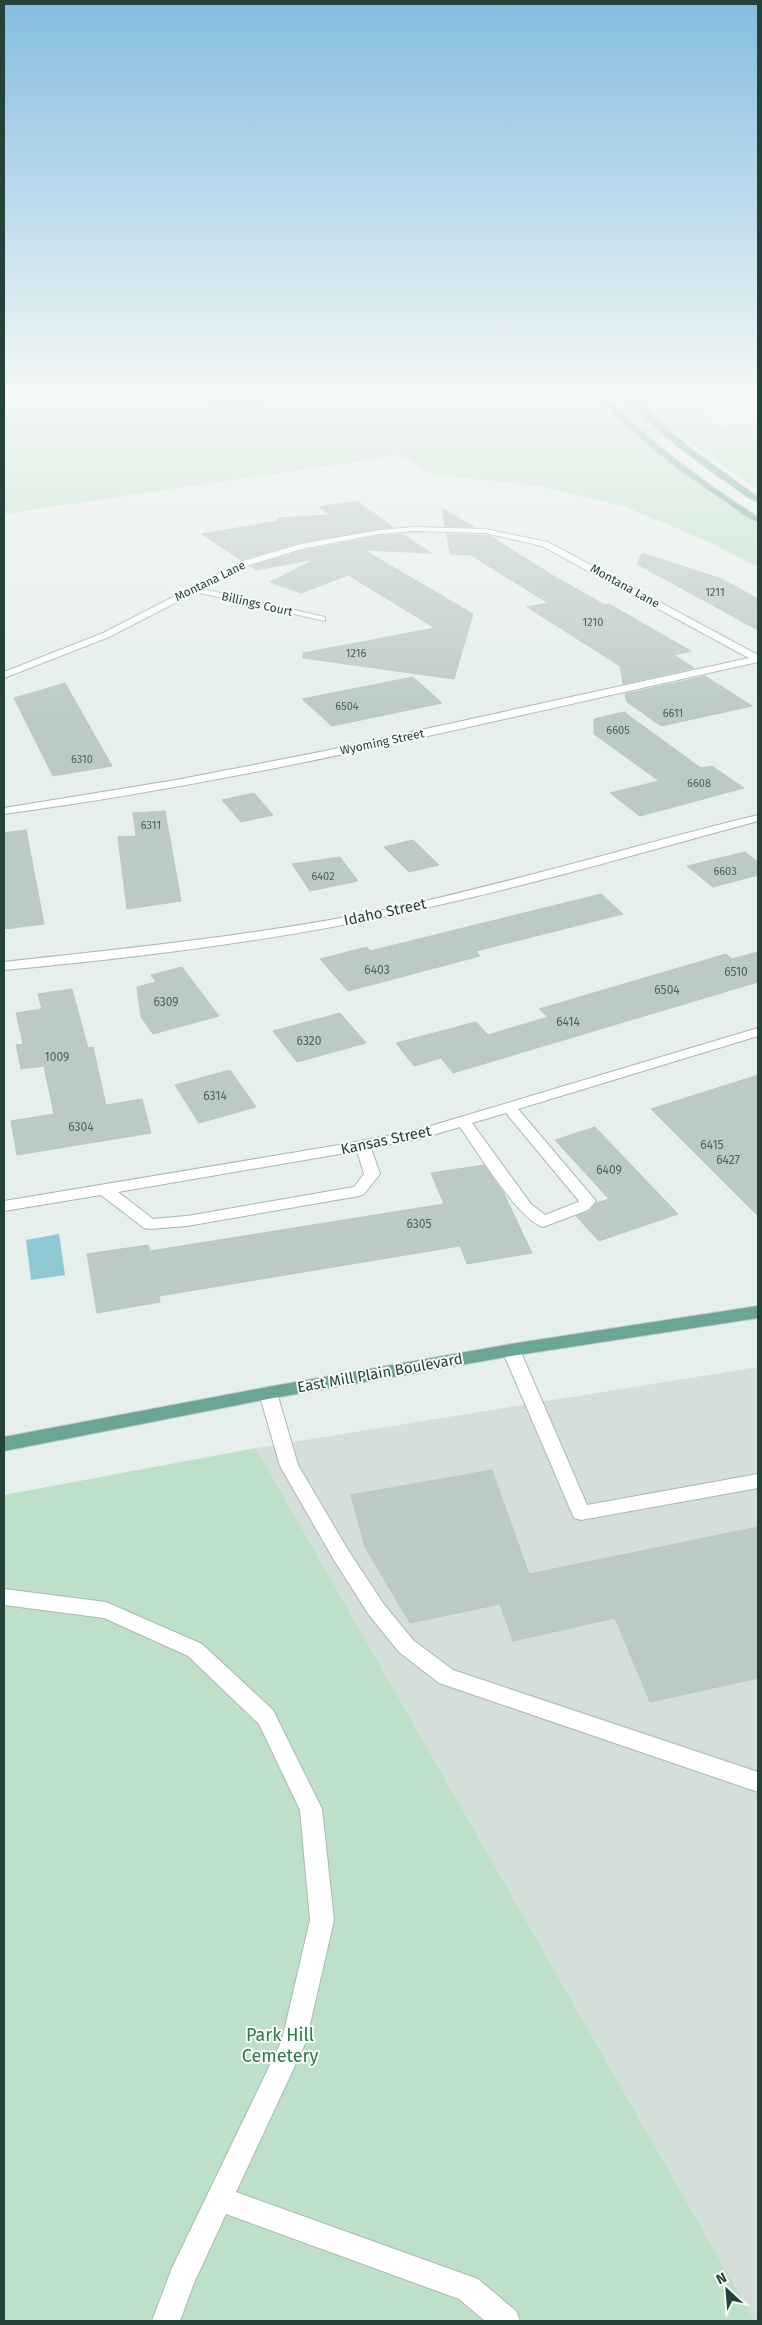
<svg xmlns="http://www.w3.org/2000/svg" width="762" height="2325" font-family="'Fira Sans',sans-serif">
  <rect width="100%" height="100%" fill="#e6efeb"/>
  <path fill="#d4dfda" d="M758 1367V2321H755L256 1448Z"/>
  <g fill="#bfe0c8">
    <path d="M4 391H721L687 399 720 427 758 421V490L677 434 641 440 711 493 758 523V567L711 543 624 506 538 486 431 474 400 455 4 514Z"/>
    <path d="M256 1448 755 2321H4V1495Z"/>
  </g>
  <path fill="#8ec9d4" d="M59 1234 65 1275 31 1280 26 1240Z"/>
  <g fill="#bbcac4" stroke="#b8c9c2">
    <path d="M357 501 393 527 301 542 241 560 202 534 278 521 277 518 329 515 319 507Z"/>
    <path d="M442 508 474 527 445 526Z"/>
    <path d="M403 534 431 553 364 550 473 614 454 679 303 658V653L435 628 348 575 301 593 270 582 310 562V560L256 570 251 566 302 551 379 536Z"/>
    <path d="M447 534 490 536 557 578 605 605 609 604 691 651 674 655 694 668 623 684 620 666 527 607 548 603 471 555 450 554Z"/>
    <path d="M642 553 722 579 758 599V630L637 564Z"/>
    <path d="M705 676 752 706 661 726 627 702 625 694Z"/>
    <path d="M413 677 442 703 332 726 302 699Z"/>
    <path d="M65 683 112 766 53 776 14 698Z"/>
    <path d="M624 712 701 768 712 766 744 788 640 816 610 793 659 781 594 734V719Z"/>
    <path d="M254 793 273 815 241 822 222 800Z"/>
    <path d="M165 811 181 901 127 909 118 837 136 836 133 813Z"/>
    <path d="M26 830 44 924 4 929V833Z"/>
    <path d="M413 840 439 865 409 872 384 847Z"/>
    <path d="M745 852 758 862V875L713 887 687 866Z"/>
    <path d="M340 857 358 881 310 891 292 864Z"/>
    <path d="M601 894 623 914 476 951 480 956 348 991 320 959 367 947 370 951Z"/>
    <path d="M758 952V982L453 1073 441 1058 414 1066 396 1043 476 1022 488 1035 548 1017 539 1009 726 954 732 959Z"/>
    <path d="M182 967 219 1016 153 1034 141 1017 137 987 156 982 151 975Z"/>
    <path d="M72 989 88 1048 93 1047 106 1105 142 1099 151 1133 17 1155 11 1121 54 1114 44 1066 21 1069 16 1045 23 1044 16 1013 42 1009 38 994Z"/>
    <path d="M340 1013 366 1043 297 1062 273 1031Z"/>
    <path d="M230 1070 256 1107 199 1123 175 1085Z"/>
    <path d="M758 1075V1216L651 1109Z"/>
    <path d="M595 1127 678 1214 599 1241 576 1216 589 1212 596 1203 609 1199 555 1140Z"/>
    <path d="M484 1165 504 1194 532 1253 467 1264 460 1246 159 1296 160 1302 97 1313 87 1254 148 1245 150 1251 444 1204 431 1173Z"/>
    <path d="M492 1470 529 1574 758 1527V1678L650 1702 615 1618 513 1641 500 1604 410 1623 365 1547 351 1495Z"/>
  </g>
  <g fill="none" stroke-linecap="round" stroke-linejoin="round">
    <defs>
      <g id="minor">
        <path d="M414 527 485 529 548 542 758 655V662C508 717 258 780 4 814V808L176 780 325 751 749 658 542 546 485 533 414 531 379 534 302 549 249 565 203 589 325 617V621L196 592 109 637 4 678V672L103 633 243 561 301 544 379 530Z"/>
        <path d="M758 815V821C640 853 522 888 402 913 272 941 137 958 4 970V962C137 947 271 934 402 906 522 880 639 844 758 815Z"/>
        <path d="M758 1028V1036L518 1109 596 1201 588 1210 543 1227C519 1221 476 1149 460 1127L419 1139 371 1148 380 1174 364 1194 359 1196 187 1226 150 1229 144 1228 101 1195 4 1211V1201L345 1144 417 1130ZM506 1113 579 1201 578 1202 545 1215 531 1204 472 1123ZM357 1151 364 1174 354 1187 187 1216 153 1219 118 1192Z"/>
        <path d="M511 1344 517 1346 520 1350 587 1505 758 1474V1488L581 1520 574 1518 502 1350 505 1346Z"/>
        <path d="M268 1387 274 1388 277 1393 298 1465 348 1550 383 1603 413 1640 453 1670 758 1772V1792L439 1683 399 1652 369 1615 334 1560 280 1466 259 1393 262 1388Z"/>
        <path d="M4 1589 106 1602 202 1644 273 1710 322 1809 334 1920 306 2042 236 2192 478 2279 516 2311 520 2321H485L459 2299 226 2214 194 2283 180 2321H152L172 2268 282 2040 310 1920 300 1810 259 1724 188 1656 104 1618 4 1605Z"/>
      </g>
      <g id="major">
        <path d="M595 391H601C647 441 701 480 758 517V522C747 519 736 509 726 502 679 470 630 436 595 391Z"/>
        <path d="M620 391H626L690 448 758 497V502C748 499 738 490 729 484 690 457 650 427 620 391Z"/>
        <path d="M758 1306V1318L511 1356 268 1399 4 1451V1437L268 1387 511 1344Z"/>
      </g>
    </defs>
    <use href="#minor" stroke="#a8b8b2" stroke-width="2"/>
    <use href="#major" stroke="#c2cac8" stroke-width="2"/>
    <g stroke="#86b3a5" stroke-width="2" stroke-dasharray="1 2" stroke-linecap="butt">
      <path d="M694 428 758 453"/>
      <path d="M4 442 84 431 171 413 270 400 306 391"/>
    </g>
    <use href="#minor" fill="#fff" fill-rule="evenodd"/>
    <use href="#major" fill="#6aa596" fill-rule="evenodd"/>
  </g>
  <linearGradient id="sky" x2="0" y2="1"><stop stop-color="#84bce0"/><stop offset="0.55" stop-color="#f4f8f6"/><stop offset="1" stop-color="#f4f8f6" stop-opacity="0"/></linearGradient>
  <rect width="762" height="716" fill="url(#sky)"/>
  <g text-anchor="middle" dominant-baseline="central" stroke-width="4" stroke-linejoin="round" paint-order="stroke">
    <g font-size="11" fill="#4a645c">
      <text x="715" y="592">1211</text>
      <text x="593" y="622">1210</text>
      <text x="356" y="653">1216</text>
      <text x="347" y="706">6504</text>
      <text x="673" y="713">6611</text>
      <text x="618" y="730">6605</text>
      <text x="82" y="759">6310</text>
      <text x="699" y="783">6608</text>
      <text x="151" y="825">6311</text>
      <text x="725" y="871">6603</text>
      <text x="323" y="876">6402</text>
    </g>
    <g font-size="12" fill="#24423a" stroke="#f7fbf9">
      <text transform="translate(210 581) rotate(-26)">Montana Lane</text>
      <text transform="translate(625 586) rotate(29)">Montana Lane</text>
      <text transform="translate(257 604) rotate(13)">Billings Court</text>
      <text transform="translate(382 742) rotate(-12)">Wyoming Street</text>
    </g>
    <g font-size="12" fill="#4a645c">
      <text x="377" y="970">6403</text>
      <text x="736" y="972">6510</text>
      <text x="667" y="990">6504</text>
      <text x="166" y="1002">6309</text>
      <text x="568" y="1022">6414</text>
      <text x="309" y="1041">6320</text>
      <text x="57" y="1057">1009</text>
      <text x="215" y="1096">6314</text>
      <text x="81" y="1127">6304</text>
      <text x="712" y="1145">6415</text>
      <text x="728" y="1160">6427</text>
      <text x="609" y="1170">6409</text>
      <text x="419" y="1224">6305</text>
    </g>
    <g font-size="15" fill="#24423a" stroke="#f7fbf9">
      <text transform="translate(385 912) rotate(-12)">Idaho Street</text>
      <text transform="translate(386 1140) rotate(-12)">Kansas Street</text>
      <text transform="translate(380 1373) rotate(-10)">East Mill Plain Boulevard</text>
    </g>
    <g font-size="18" fill="#2d7a4b" stroke="#f7fbf9">
      <text x="280" y="2035">Park Hill<tspan x="280" dy="21">Cemetery</tspan></text>
    </g>
  </g>
  <rect width="762" height="2325" fill="none" stroke="#24423a" stroke-width="10"/>
  <g transform="translate(727 2290) rotate(334)" stroke="#f7fbf9" stroke-width="4" paint-order="stroke">
  <path d="M0-4L9 19L0 12L-9 19Z" fill="#24423a"/>
  <text y="-8" font-size="14" font-weight="bold" text-anchor="middle" fill="#24423a">N</text>
  </g>
</svg>
